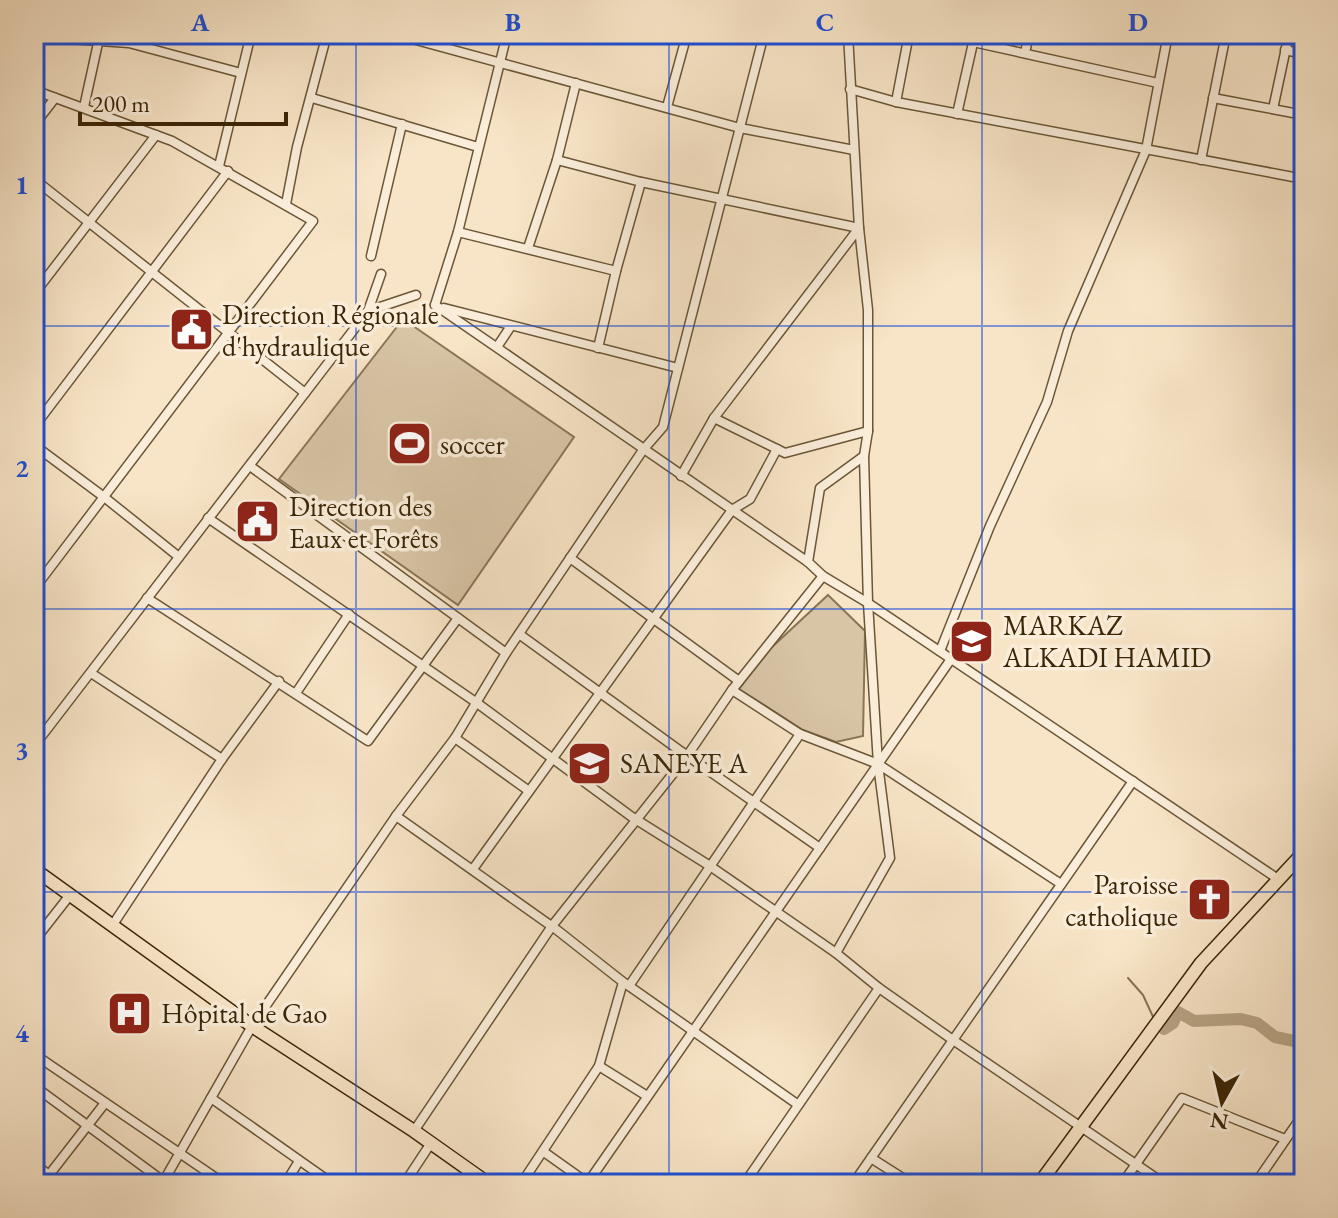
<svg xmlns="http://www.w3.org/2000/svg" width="1338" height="1218" font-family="'EB Garamond',serif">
  <rect width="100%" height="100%" fill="#f8e5c7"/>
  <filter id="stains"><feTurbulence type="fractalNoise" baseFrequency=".0025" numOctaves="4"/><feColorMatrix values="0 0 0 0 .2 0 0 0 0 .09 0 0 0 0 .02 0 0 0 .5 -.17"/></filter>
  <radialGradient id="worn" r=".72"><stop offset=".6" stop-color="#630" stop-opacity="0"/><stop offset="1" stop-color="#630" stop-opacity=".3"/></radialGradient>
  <g fill="#d8c5a6" stroke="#8a7656" stroke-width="2">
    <path d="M403 319 574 437 458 605 279 479Z"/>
    <path d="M828 595 865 631 863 736 836 742 803 730 739 689 771 648Z"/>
  </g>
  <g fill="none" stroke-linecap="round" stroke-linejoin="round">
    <path stroke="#867252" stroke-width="2" d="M1128 978 1143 995 1154 1019"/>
    <path stroke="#b8a485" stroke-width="12" d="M1164 1029 1173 1023 1178 1012 1194 1021 1241 1019 1257 1023 1275 1037 1304 1043"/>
    <defs>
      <g id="minor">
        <path d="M51 34 69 39 129 43 241 73"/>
        <path d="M394 34 740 128 854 150"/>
        <path d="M973 42 1158 83"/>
        <path d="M1285 50 1304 54"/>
        <path d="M1025 53 1029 34"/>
        <path d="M850 89 896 102 1304 179"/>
        <path d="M34 90 172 141 313 221 34 589"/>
        <path d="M312 98 478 147"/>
        <path d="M1213 98 1304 115"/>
        <path d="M896 102 909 34"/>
        <path d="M84 107 100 34"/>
        <path d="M667 107 687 34"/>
        <path d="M1273 109 1289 34"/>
        <path d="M957 114 975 34"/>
        <path d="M34 125 55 98"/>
        <path d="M557 160 641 182 859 228 714 418 681 476"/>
        <path d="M1201 160 1226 34"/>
        <path d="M219 166 251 34"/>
        <path d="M34 179 305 393"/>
        <path d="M286 204 297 147 327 34"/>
        <path d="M458 232 616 271"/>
        <path d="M528 248 557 160 576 83"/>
        <path d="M371 256 402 124"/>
        <path d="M34 294 156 135"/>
        <path d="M435 305 808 562 823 576 868 603 1278 879"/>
        <path d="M435 305 458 232 507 34"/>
        <path d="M444 308 678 368"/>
        <path d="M368 311 416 295"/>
        <path d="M497 347 511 326"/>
        <path d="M598 348 616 271 641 182"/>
        <path d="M714 418 785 453 868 431"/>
        <path d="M34 427 228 171"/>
        <path d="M34 445 104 497 179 557"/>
        <path d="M250 466 506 653"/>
        <path d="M208 518 477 703 632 817 710 866 836 953 879 988 953 1040 1165 1184"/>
        <path d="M570 558 739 681"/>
        <path d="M808 562 820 488 864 456"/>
        <path d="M147 598 368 741 458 618"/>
        <path d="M519 634 679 750 820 848"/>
        <path d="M940 651 990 526 1047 402 1068 331 1146 150 1168 34"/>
        <path d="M91 673 222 759"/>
        <path d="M732 690 800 734 878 764 1061 884"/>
        <path d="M296 693 349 614"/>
        <path d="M455 738 529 791"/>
        <path d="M34 746 368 311 381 274"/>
        <path d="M396 816 557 930 623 982 599 1066 521 1184"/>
        <path d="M473 869 732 510 750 499 777 449"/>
        <path d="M112 926 222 759 279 681"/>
        <path d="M34 941 70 895"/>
        <path d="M836 953 890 858 878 764 868 603 864 456 868 431V310L859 228 848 34"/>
        <path d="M623 982 629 986 800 734"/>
        <path d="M629 986 797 1104"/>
        <path d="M34 1054 225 1184"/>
        <path d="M599 1066 647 1096"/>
        <path d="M34 1086 167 1184"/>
        <path d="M211 1098 333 1184"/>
        <path d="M414 1131 552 926 687 756 732 690 823 576"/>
        <path d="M544 1152 589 1184"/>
        <path d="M871 1158 912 1184"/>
        <path d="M34 1164 62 1184"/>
        <path d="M42 1184 105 1103"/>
        <path d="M162 1184 252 1026 396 816 455 738 506 653 643 450 663 427 764 34"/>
        <path d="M285 1184 299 1161"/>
        <path d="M404 1184 431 1143"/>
        <path d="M587 1184 951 659"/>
        <path d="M744 1184 879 988"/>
        <path d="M853 1184 1133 781"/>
        <path d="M1122 1184 1182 1098 1285 1139"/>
        <path d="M1255 1184 1304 1113"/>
      </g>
      <g id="primary">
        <path d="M34 869 252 1026 414 1131 489 1184"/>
        <path d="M1039 1184 1201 963 1304 852"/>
      </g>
    </defs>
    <use href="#minor" stroke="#6b5636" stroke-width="11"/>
    <use href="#primary" stroke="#3c2606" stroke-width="15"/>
    <use href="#minor" stroke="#faeedb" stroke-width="8"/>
    <use href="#primary" stroke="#f8e5c7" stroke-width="12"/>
  </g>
  <path fill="none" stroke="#1d4ed8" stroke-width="2" stroke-opacity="0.55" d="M356 34V1184M669 34V1184M982 34V1184M34 326H1304M34 609H1304M34 892H1304"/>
  <defs>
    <symbol id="civic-square" viewBox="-11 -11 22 22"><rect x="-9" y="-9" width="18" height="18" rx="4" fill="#8f2418" stroke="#faeedb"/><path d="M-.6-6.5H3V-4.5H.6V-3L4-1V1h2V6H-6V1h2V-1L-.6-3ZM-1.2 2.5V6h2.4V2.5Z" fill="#fff"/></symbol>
    <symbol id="stadium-square" viewBox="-11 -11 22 22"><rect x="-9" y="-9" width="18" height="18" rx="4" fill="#8f2418" stroke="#faeedb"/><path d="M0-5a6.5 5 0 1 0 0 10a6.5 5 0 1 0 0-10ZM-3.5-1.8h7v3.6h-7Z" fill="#fff"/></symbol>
    <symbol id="school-square" viewBox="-11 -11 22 22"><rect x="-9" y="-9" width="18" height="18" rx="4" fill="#8f2418" stroke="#faeedb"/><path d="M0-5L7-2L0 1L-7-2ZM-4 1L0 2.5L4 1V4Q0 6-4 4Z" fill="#fff"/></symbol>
    <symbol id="church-square" viewBox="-11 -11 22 22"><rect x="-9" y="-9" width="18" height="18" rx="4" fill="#8f2418" stroke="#faeedb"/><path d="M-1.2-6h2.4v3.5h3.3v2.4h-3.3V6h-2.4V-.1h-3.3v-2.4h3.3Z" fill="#fff"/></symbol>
    <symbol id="hospital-square" viewBox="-11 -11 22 22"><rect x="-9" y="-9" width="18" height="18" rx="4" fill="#8f2418" stroke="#faeedb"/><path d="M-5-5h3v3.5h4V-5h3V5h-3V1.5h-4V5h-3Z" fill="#fff"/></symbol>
  </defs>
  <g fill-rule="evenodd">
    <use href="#civic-square" x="166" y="304" width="51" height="51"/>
    <use href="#stadium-square" x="384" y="418" width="51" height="51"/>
    <use href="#civic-square" x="232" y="496" width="51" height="51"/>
    <use href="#school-square" x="946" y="616" width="51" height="51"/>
    <use href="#school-square" x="564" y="738" width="51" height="51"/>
    <use href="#church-square" x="1184" y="874" width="51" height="51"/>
    <use href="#hospital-square" x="104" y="988" width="51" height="51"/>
  </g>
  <g text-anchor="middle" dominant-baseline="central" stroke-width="7" stroke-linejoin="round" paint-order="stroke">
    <g font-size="28" fill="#3c2606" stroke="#faeedb" text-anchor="start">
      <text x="222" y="314">Direction Régionale<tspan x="222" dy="32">d'hydraulique</tspan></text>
      <text x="440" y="444">soccer</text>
      <text x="289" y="506">Direction des<tspan x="289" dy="32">Eaux et Forêts</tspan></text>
      <text x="1003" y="625">MARKAZ<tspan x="1003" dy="32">ALKADI HAMID</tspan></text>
      <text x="620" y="763">SANEYE A</text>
      <text x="1178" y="884" text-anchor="end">Paroisse<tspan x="1178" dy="32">catholique</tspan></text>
      <text x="161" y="1013">Hôpital de Gao</text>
    </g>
  </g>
  <rect width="1338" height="1218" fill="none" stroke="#f8e5c7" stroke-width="88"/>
  <g transform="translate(1222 1102) rotate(188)" stroke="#faeedb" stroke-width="6" paint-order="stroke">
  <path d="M0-6L14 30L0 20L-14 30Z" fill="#3c2606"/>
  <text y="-12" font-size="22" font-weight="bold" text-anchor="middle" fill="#3c2606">N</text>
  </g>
  <path d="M80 112v12h206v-12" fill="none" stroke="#3c2606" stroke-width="4"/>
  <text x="92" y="112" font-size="24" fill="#3c2606" stroke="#faeedb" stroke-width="6" paint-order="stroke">200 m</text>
  <rect x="44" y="44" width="1250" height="1130" fill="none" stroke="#1d4ed8" stroke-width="3"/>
  <g font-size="26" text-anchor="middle" font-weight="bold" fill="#1d4ed8">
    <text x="200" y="31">A</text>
    <text x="513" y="31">B</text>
    <text x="825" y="31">C</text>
    <text x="1138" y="31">D</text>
    <text x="22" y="194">1</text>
    <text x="22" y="477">2</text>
    <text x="22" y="759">3</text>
    <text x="22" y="1042">4</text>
  </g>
  <rect width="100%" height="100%" filter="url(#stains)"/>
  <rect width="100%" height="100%" fill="url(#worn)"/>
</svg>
